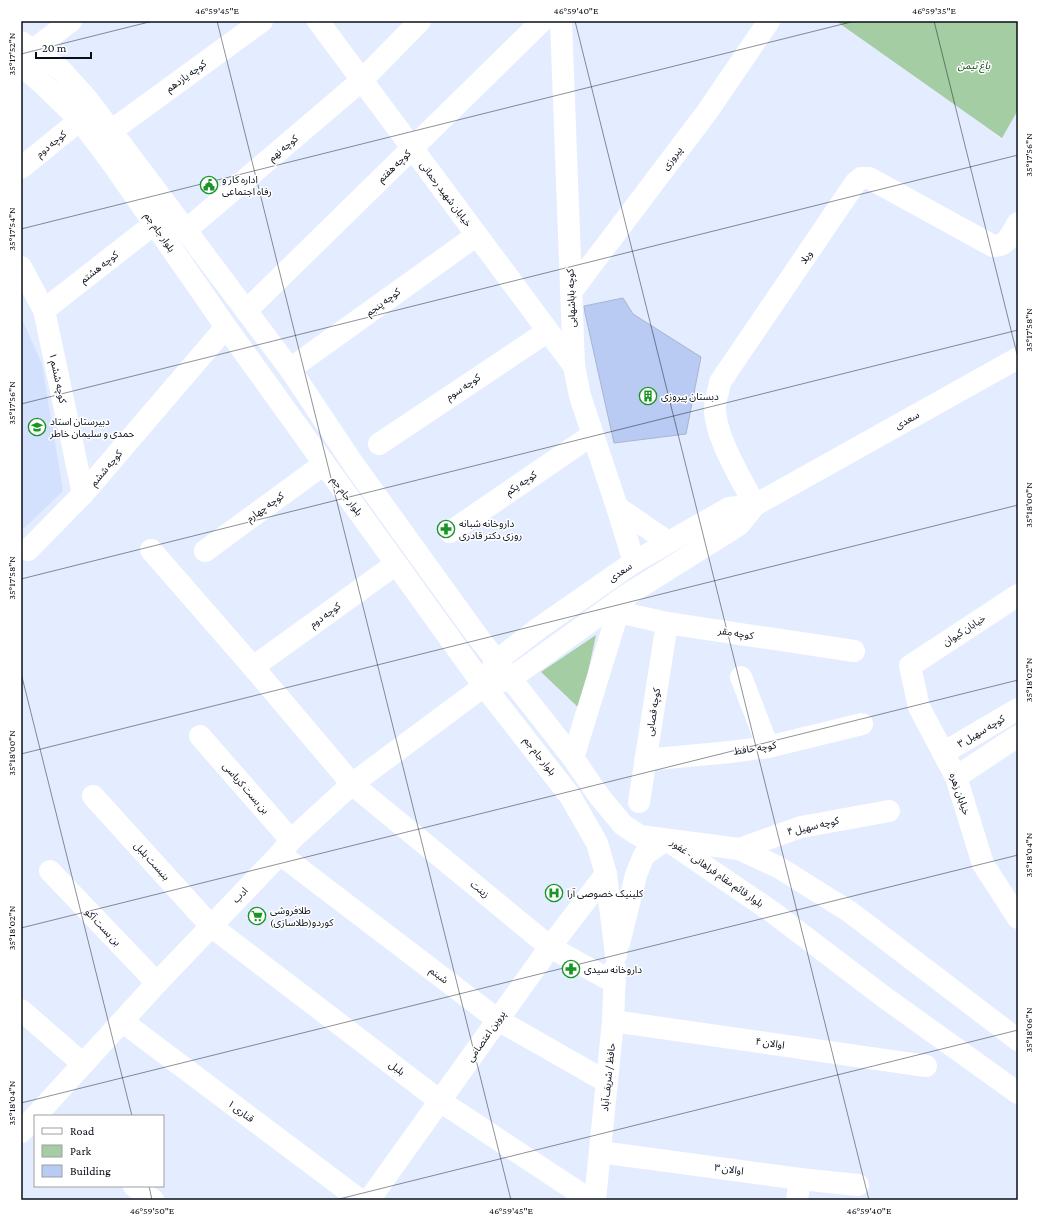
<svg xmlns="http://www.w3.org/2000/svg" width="1039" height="1221" font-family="'Crimson Pro','Noto Sans Arabic',serif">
  <rect width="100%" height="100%" fill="#e4edff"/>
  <path fill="#d3e1fe" d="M21 317 42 364 63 491 21 531Z"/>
  <g fill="#a4cda3">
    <path d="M836 21H1018V110L1002 138Z"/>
    <path d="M596 635 580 709 541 672Z"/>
  </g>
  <path fill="#b9cbf3" stroke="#a8b5d1" d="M623 298 633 314 701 357 686 434 614 443 585 313 584 306Z"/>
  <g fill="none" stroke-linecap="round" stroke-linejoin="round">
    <g stroke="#fff" stroke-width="22">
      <path d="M318 21 574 366"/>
      <path d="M561 21 574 366 580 396 617 507 634 562"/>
      <path d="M33 50 71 21"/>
      <path d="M111 131 262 21"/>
      <path d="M21 168 80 120"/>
      <path d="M185 231 362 80 420 21"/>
      <path d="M21 267 44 310 83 494"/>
      <path d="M571 292 707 112 769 21"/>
      <path d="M44 310 154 224"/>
      <path d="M246 311 542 21"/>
      <path d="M290 369 477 235"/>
      <path d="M379 444 548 331"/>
      <path d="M755 505C741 479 714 435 715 407 715 399 719 390 720 382L856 182 861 178H869L993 246C1007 247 1011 234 1018 223"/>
      <path d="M617 507 668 542"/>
      <path d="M450 532 592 435"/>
      <path d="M28 550 83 494 226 327"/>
      <path d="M151 550 253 667 352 784 550 947 615 983"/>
      <path d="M205 551 324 464"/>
      <path d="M1018 595 910 666 919 707 956 777 983 864 1018 918"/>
      <path d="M618 612 667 623 854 651"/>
      <path d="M253 667 396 564"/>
      <path d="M741 677 768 747"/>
      <path d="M488 678 496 661 539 628 634 562 729 508 755 505 1018 358"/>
      <path d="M200 736 291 840"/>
      <path d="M943 753 1018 709"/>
      <path d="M645 760 730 752 768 747 862 724"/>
      <path d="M956 777 1018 736"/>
      <path d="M93 796 211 926 440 1101 590 1200"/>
      <path d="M639 802 667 623"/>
      <path d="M739 849 801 827 889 811"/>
      <path d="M280 854 498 1020 607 1082"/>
      <path d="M50 871 157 983"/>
      <path d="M21 1010 83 1064"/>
      <path d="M613 1021 926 1066"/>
      <path d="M123 1022 360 1200"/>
      <path d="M21 1132 157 983 280 854 291 840 352 784 484 686 510 679 627 595 739 525 755 505"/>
      <path d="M600 1152 800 1179 858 1185"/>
      <path d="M134 1186 153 1200"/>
      <path d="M369 1200 550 947 606 874"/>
      <path d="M595 1200 613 1021 615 968"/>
      <path d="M797 1200 800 1179"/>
    </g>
    <g stroke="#fff" stroke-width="22">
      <path d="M21 42 61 70 88 100 290 369 354 465 478 637 573 758 599 796 623 825 640 836 739 849 778 867 850 912 1018 1040"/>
      <path d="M21 65 45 86 80 120 115 167 226 327 484 686 570 796 597 843 606 874 616 955"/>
      <path d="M573 758 618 612 627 595"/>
      <path d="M671 843 771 911 884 997 1018 1093"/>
      <path d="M619 943 636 875 644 855 666 840"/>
    </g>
  </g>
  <path fill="none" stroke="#090e17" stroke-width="1" stroke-opacity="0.45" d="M217 21 511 1200M575 21 869 1200M934 21 1018 358M21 54 153 21M21 229 855 21M21 404 1018 155M21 579 1018 330M21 673 132 1116M21 754 1018 505M21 928 1018 680M21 1103 1018 855M149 1186 152 1200M335 1200 1018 1030"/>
  <defs>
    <symbol id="civic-ring" viewBox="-11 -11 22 22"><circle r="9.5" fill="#fff" stroke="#199526" stroke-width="1.5"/><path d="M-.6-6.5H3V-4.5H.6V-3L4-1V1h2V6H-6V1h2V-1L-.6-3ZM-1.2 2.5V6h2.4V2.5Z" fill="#199526"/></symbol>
    <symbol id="building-ring" viewBox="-11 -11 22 22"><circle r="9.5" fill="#fff" stroke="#199526" stroke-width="1.5"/><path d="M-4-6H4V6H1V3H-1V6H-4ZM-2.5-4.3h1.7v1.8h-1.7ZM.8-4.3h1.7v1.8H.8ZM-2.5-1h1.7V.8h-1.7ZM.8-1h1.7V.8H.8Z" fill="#199526"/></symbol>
    <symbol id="school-ring" viewBox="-11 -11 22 22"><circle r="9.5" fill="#fff" stroke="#199526" stroke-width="1.5"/><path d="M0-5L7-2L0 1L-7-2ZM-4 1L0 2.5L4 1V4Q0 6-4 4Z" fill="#199526"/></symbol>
    <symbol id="pharmacy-ring" viewBox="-11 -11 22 22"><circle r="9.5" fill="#fff" stroke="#199526" stroke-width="1.5"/><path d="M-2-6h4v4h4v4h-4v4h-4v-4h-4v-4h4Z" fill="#199526"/></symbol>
    <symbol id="hospital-ring" viewBox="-11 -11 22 22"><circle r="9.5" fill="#fff" stroke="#199526" stroke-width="1.5"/><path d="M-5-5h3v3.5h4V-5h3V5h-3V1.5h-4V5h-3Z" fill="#199526"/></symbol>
    <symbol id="supermarket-ring" viewBox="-11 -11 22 22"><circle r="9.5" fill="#fff" stroke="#199526" stroke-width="1.5"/><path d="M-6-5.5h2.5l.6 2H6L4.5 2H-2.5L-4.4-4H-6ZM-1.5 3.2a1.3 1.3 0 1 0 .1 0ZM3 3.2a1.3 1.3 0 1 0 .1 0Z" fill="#199526"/></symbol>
  </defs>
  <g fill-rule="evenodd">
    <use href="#civic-ring" x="199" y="175" width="20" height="20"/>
    <use href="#building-ring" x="638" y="386" width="20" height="20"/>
    <use href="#school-ring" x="27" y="417" width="20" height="20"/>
    <use href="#pharmacy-ring" x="436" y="519" width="20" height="20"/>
    <use href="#hospital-ring" x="544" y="883" width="20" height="20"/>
    <use href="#supermarket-ring" x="247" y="906" width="20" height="20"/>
    <use href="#pharmacy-ring" x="561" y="959" width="20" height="20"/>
  </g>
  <g text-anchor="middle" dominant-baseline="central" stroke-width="3" stroke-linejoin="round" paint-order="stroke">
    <g font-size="10" font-style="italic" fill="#0b4710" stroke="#fff">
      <text x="974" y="65">باغ تیمن</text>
    </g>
    <g font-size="10" fill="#090e17" stroke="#fff">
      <text transform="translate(186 76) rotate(-36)">کوچه یازدهم</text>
      <text transform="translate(51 144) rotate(-39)">کوچه دوم</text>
      <text transform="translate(283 148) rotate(-40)">کوچه نهم</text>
      <text transform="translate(672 158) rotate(-53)">پیروزی</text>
      <text transform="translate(394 166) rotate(-44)">کوچه هفتم</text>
      <text transform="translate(446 194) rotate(53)">خیابان شهید رحمانی</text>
      <text transform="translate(160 232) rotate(55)">بلوار جام جم</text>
      <text transform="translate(806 257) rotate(-56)">ویلا</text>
      <text transform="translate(99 267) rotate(-38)">کوچه هشتم</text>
      <text transform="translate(571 298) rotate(-92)">کوچه باباشهابی</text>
      <text transform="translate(383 302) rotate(-36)">کوچه پنجم</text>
      <text transform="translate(58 378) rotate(78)">کوچه ششم ۱</text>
      <text transform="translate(463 387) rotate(-34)">کوچه سوم</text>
      <text transform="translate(907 420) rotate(-29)">سعدی</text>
      <text transform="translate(106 468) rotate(-50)">کوچه ششم</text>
      <text transform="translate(521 483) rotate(-34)">کوچه یکم</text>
      <text transform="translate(347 496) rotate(54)">بلوار جام جم</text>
      <text transform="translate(265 507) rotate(-36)">کوچه چهارم</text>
      <text transform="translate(620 572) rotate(-34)">سعدی</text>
      <text transform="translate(325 615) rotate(-36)">کوچه دوم</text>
      <text transform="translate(964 630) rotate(-33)">خیابان کیوان</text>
      <text transform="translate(736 633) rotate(9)">کوچه مقر</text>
      <text transform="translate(653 712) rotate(-81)">کوچه قصابی</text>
      <text transform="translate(981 731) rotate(-31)">کوچه سهیل ۳</text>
      <text transform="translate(755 748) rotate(-9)">کوچه حافظ</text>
      <text transform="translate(540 756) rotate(52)">بلوار جام جم</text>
      <text transform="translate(246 788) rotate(49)">بن بست کرباسی</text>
      <text transform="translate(960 794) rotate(71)">خیابان زهره</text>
      <text transform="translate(813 826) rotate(-13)">کوچه سهیل ۴</text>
      <text transform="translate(152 861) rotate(48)">بنبست بلبل</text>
      <text transform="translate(717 873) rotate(35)">بلوار قائم مقام فراهانی - غفور</text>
      <text transform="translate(480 889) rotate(39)">زینت</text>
      <text transform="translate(240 895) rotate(-46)">ادب</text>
      <text transform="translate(103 927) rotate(47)">بن بست آکو</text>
      <text transform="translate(439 975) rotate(37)">شبنم</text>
      <text transform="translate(486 1036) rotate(-55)">پروین اعتصامی</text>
      <text transform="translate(770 1043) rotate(8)">اوالان ۴</text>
      <text transform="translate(397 1068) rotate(37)">بلبل</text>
      <text transform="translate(608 1077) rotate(-84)">حافظ / شریف آباد</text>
      <text transform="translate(241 1111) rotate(37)">قناری ۱</text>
      <text transform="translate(729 1169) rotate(8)">اوالان ۳</text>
    </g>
    <g font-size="10" fill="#090e17" stroke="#fff" text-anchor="start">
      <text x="222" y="179">اداره کار و<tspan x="222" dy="12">رفاه اجتماعی</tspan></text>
      <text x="661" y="396">دبستان پیروزی</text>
      <text x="50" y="421">دبیرستان استاد<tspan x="50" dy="12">حمدی و سلیمان خاطر</tspan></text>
      <text x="459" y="523">داروخانه شبانه<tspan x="459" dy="12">روزی دکتر قادری</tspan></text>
      <text x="567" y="893">کلینیک خصوصی آرا</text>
      <text x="270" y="910">طلافروشی<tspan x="270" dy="12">کوردو(طلاسازی)</tspan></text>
      <text x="584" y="969">داروخانه سیدی</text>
    </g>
  </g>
  <rect width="1039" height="1221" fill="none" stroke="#ffffff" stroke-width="44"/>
  <rect x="34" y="1115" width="130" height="72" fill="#ffffff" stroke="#9d9fa2"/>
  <rect x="42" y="1128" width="20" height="6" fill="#ffffff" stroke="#9d9fa2"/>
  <text x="70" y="1135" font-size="12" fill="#090e17">Road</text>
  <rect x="42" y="1145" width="20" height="12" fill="#a4cda3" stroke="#9d9fa2"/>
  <text x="70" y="1155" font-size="12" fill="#090e17">Park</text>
  <rect x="42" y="1165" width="20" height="12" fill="#b9cbf3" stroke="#9d9fa2"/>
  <text x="70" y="1175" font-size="12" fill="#090e17">Building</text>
  <path d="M36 52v6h55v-6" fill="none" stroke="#090e17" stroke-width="2"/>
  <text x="42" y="52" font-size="12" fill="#090e17" stroke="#ffffff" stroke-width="3" paint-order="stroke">20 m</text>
  <rect x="22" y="22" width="995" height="1177" fill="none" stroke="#090e17" stroke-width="1.5"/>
  <g font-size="10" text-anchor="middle" fill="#090e17">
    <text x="217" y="14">46°59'45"E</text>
    <text x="576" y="14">46°59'40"E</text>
    <text x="934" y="14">46°59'35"E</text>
    <text transform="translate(11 54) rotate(-90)" y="4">35°17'52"N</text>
    <text transform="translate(1028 155) rotate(-90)" y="4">35°17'56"N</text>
    <text transform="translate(11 229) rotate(-90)" y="4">35°17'54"N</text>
    <text transform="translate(1028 330) rotate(-90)" y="4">35°17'58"N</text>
    <text transform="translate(11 403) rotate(-90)" y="4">35°17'56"N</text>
    <text transform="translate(1028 505) rotate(-90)" y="4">35°18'00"N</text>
    <text transform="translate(11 578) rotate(-90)" y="4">35°17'58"N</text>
    <text transform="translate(1028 680) rotate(-90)" y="4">35°18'02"N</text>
    <text transform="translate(11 753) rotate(-90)" y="4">35°18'00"N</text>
    <text transform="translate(1028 855) rotate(-90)" y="4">35°18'04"N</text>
    <text transform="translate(11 928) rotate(-90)" y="4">35°18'02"N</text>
    <text transform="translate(1028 1030) rotate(-90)" y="4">35°18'06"N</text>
    <text transform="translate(11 1103) rotate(-90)" y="4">35°18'04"N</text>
    <text x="152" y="1214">46°59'50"E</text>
    <text x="511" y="1214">46°59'45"E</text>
    <text x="869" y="1214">46°59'40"E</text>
  </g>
</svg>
